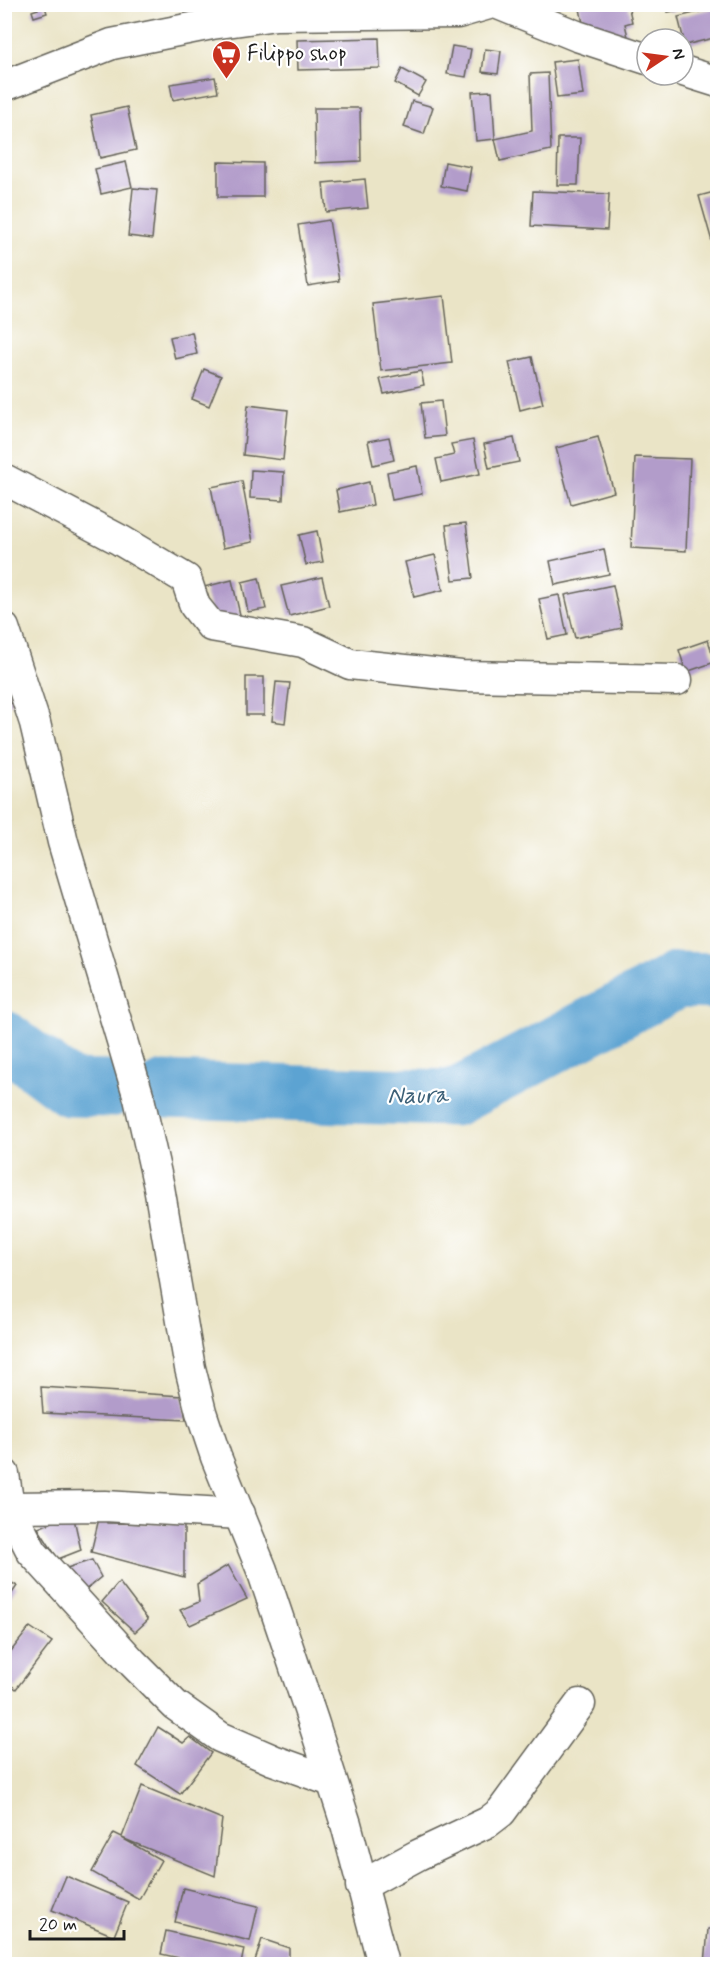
<svg xmlns="http://www.w3.org/2000/svg" width="722" height="1969" font-family="Mynerve,sans-serif">
  <rect width="100%" height="100%" fill="#fff"/>
  <filter id="ink" filterUnits="userSpaceOnUse"><feTurbulence type="fractalNoise" baseFrequency=".0167" numOctaves="2"/><feDisplacementMap in="SourceGraphic" scale="12" xChannelSelector="R" yChannelSelector="G"/><feConvolveMatrix kernelMatrix="1 2 1 2 8 2 1 2 1" color-interpolation-filters="sRGB"/></filter>
  <filter id="wash" filterUnits="userSpaceOnUse"><feTurbulence type="fractalNoise" baseFrequency=".008" numOctaves="4" result="noise"/><feDisplacementMap in="SourceGraphic" scale="24" xChannelSelector="R" yChannelSelector="G"/><feGaussianBlur stdDeviation="1.35" result="paint"/><feColorMatrix in="noise" values="0 0 0 0 0 0 0 0 0 0 0 0 0 0 0 0 0 1.4 0 .05"/><feComposite in="paint" operator="in"/></filter>
  <g filter="url(#wash)">
    <rect width="100%" height="100%" fill="#eae4c6"/>
    <g fill="none" stroke-linecap="round" stroke-linejoin="round">
      <g stroke="#5ba3d2" stroke-width="57">
        <path d="M4 1039 70 1088 110 1089"/>
        <path d="M163 1090 454 1098 678 980 718 981"/>
      </g>
    </g>
    <g id="blocks">
      <g fill="#b29cca">
        <path d="M36 4H44L47 13 34 17 32 11 38 9Z"/>
        <path d="M579 4H628L632 22 625 24 629 41 585 33Z"/>
        <path d="M667 4H701V6L668 12Z"/>
        <path d="M718 7V37L685 45 678 17Z"/>
        <path d="M379 38 380 68 298 70 297 40Z"/>
        <path d="M452 46 471 49 466 77 447 74Z"/>
        <path d="M485 49 501 51 498 74 482 72Z"/>
        <path d="M578 59 583 95 557 98 552 62Z"/>
        <path d="M402 69 426 82 418 96 395 83Z"/>
        <path d="M548 73 551 150 500 161 495 139 532 131 530 74Z"/>
        <path d="M215 77 218 92 173 100 170 84Z"/>
        <path d="M492 91 495 139 476 141 472 92Z"/>
        <path d="M412 101 433 107 424 134 404 127Z"/>
        <path d="M127 107 136 150 100 158 91 115Z"/>
        <path d="M314 108H360L361 161 315 163Z"/>
        <path d="M558 138H580L578 185H557Z"/>
        <path d="M126 162 132 187 101 194 95 169Z"/>
        <path d="M218 162 263 163V197H218Z"/>
        <path d="M445 162 471 167 467 191 441 186Z"/>
        <path d="M365 179 368 208 326 212 323 183Z"/>
        <path d="M133 188 157 190 152 239 128 236Z"/>
        <path d="M533 191 609 194 607 230 531 226Z"/>
        <path d="M718 191V259H717L699 196Z"/>
        <path d="M329 220 339 281 308 286 298 225Z"/>
        <path d="M444 296 452 363 381 371 373 304Z"/>
        <path d="M192 332 197 354 175 359 170 337Z"/>
        <path d="M532 357 543 404 520 410 509 362Z"/>
        <path d="M204 369 221 376 209 406 192 399Z"/>
        <path d="M421 371 424 385 384 394 380 379Z"/>
        <path d="M441 401 445 436 425 438 421 403Z"/>
        <path d="M248 405 288 410 283 460 243 455Z"/>
        <path d="M389 437 394 460 373 465 368 441Z"/>
        <path d="M598 437 614 492 571 504 556 448Z"/>
        <path d="M514 438 519 462 489 468 484 444Z"/>
        <path d="M473 440 480 474 441 482 436 459 454 455 451 444Z"/>
        <path d="M635 457 690 459 686 551 631 548Z"/>
        <path d="M417 466 422 494 392 500 387 472Z"/>
        <path d="M251 470 284 472 283 500 250 498Z"/>
        <path d="M242 481 253 542 223 548 211 487Z"/>
        <path d="M369 482 373 505 340 512 336 490Z"/>
        <path d="M466 523 473 578 453 580 446 525Z"/>
        <path d="M317 531 323 562 306 565 299 535Z"/>
        <path d="M604 549 609 574 555 585 550 561Z"/>
        <path d="M435 555 443 590 414 597 405 562Z"/>
        <path d="M322 577 329 606 289 616 281 586Z"/>
        <path d="M259 578 266 609 248 612 242 582Z"/>
        <path d="M232 580 241 619 214 626 204 587Z"/>
        <path d="M613 585 622 628 575 638 565 595Z"/>
        <path d="M559 595 567 635 548 639 539 599Z"/>
        <path d="M708 640 715 662 686 672 679 650Z"/>
        <rect x="246" y="677" width="18" height="38"/>
        <path d="M276 682 290 683 285 723 272 721Z"/>
        <path d="M9 687 12 703 4 705V688Z"/>
        <path d="M41 1387 182 1396 186 1420 43 1413Z"/>
        <path d="M101 1510 107 1523 184 1524V1577L91 1552Z"/>
        <path d="M73 1514 81 1550 58 1559 38 1528Z"/>
        <path d="M92 1560 101 1577 84 1591 67 1568Z"/>
        <path d="M228 1565 247 1599 190 1625 180 1610 199 1602 197 1584Z"/>
        <path d="M4 1578 17 1586 4 1605Z"/>
        <path d="M119 1582 148 1620 135 1632 102 1602Z"/>
        <path d="M30 1627 52 1642 16 1689 4 1679V1660Z"/>
        <path d="M158 1727 183 1743 190 1737 211 1753 180 1794 137 1766Z"/>
        <path d="M142 1786 222 1819 215 1876 122 1838 161 1860 139 1899 92 1872 114 1833 122 1837Z"/>
        <path d="M66 1876 128 1902 114 1936 52 1910Z"/>
        <path d="M183 1888 258 1906 250 1941 175 1922Z"/>
        <path d="M708 1929H718V1964H705Z"/>
        <path d="M166 1931 244 1949 241 1964H206L161 1954Z"/>
        <path d="M262 1939 289 1948V1964H254Z"/>
      </g>
    </g>
  </g>
  <g filter="url(#ink)">
    <use href="#blocks" fill-opacity="0" stroke="#646258" stroke-width="1.5"/>
    <g fill="none" stroke-linecap="round" stroke-linejoin="round">
      <defs>
        <g id="street">
          <path d="M498 4 577 36 647 59"/>
          <path d="M683 71 718 82"/>
          <path d="M4 86 112 44 212 24 276 15 458 13 489 4"/>
          <path d="M4 479 120 540 186 579 195 606 211 626 303 642 350 664 461 676 677 680"/>
          <path d="M4 628 35 723 63 842 139 1098 159 1187 190 1368 201 1412 216 1457 262 1570 313 1721 346 1824 383 1964"/>
          <path d="M4 1474 9 1507 32 1552 133 1663 175 1705 220 1737 273 1760 331 1781"/>
          <path d="M9 1507 105 1506 240 1514"/>
          <path d="M361 1886 418 1855 488 1822 501 1812 580 1704"/>
        </g>
      </defs>
      <use href="#street" stroke="#646258" stroke-width="33"/>
      <use href="#street" stroke="#fff" stroke-width="30"/>
    </g>
  </g>
  <defs>
    <symbol id="supermarket-pin" viewBox="-11 -11 22 30"><path d="M0 17L-7.5 6A9.5 9.5 0 1 1 7.5 6Z" fill="#c8321e" stroke="#fff"/><path d="M-6-5.5h2.5l.6 2H6L4.5 2H-2.5L-4.4-4H-6ZM-1.5 3.2a1.3 1.3 0 1 0 .1 0ZM3 3.2a1.3 1.3 0 1 0 .1 0Z" fill="#fff"/></symbol>
  </defs>
  <g fill-rule="evenodd">
    <use href="#supermarket-pin" x="210" y="38" width="33" height="45"/>
  </g>
  <g text-anchor="middle" dominant-baseline="central" stroke-width="4.5" stroke-linejoin="round" paint-order="stroke">
    <g font-size="22" fill="#1c1c1c" stroke="#fff" text-anchor="start">
      <text x="247" y="54">Filippo shop</text>
    </g>
    <g font-size="24" font-style="italic" fill="#3c6077" stroke="#fff">
      <text transform="translate(418 1096) rotate(-1)">Naura</text>
    </g>
  </g>
  <rect width="722" height="1969" fill="none" stroke="#fff" stroke-width="24"/>
  <g transform="translate(665 57) rotate(77)"><circle r="28" fill="#ffffff" stroke="#a4a4a4" stroke-width="1.5"/>
  <path d="M0-4.5L10 22L0 15L-10 22Z" fill="#c8321e"/>
  <text y="-9" font-size="16" font-weight="bold" text-anchor="middle" fill="#1c1c1c">N</text>
  </g>
  <path d="M30 1930v9h94v-9" fill="none" stroke="#1c1c1c" stroke-width="3"/>
  <text x="39" y="1930" font-size="18" fill="#1c1c1c" stroke="#ffffff" stroke-width="4.5" paint-order="stroke">20 m</text>
</svg>
